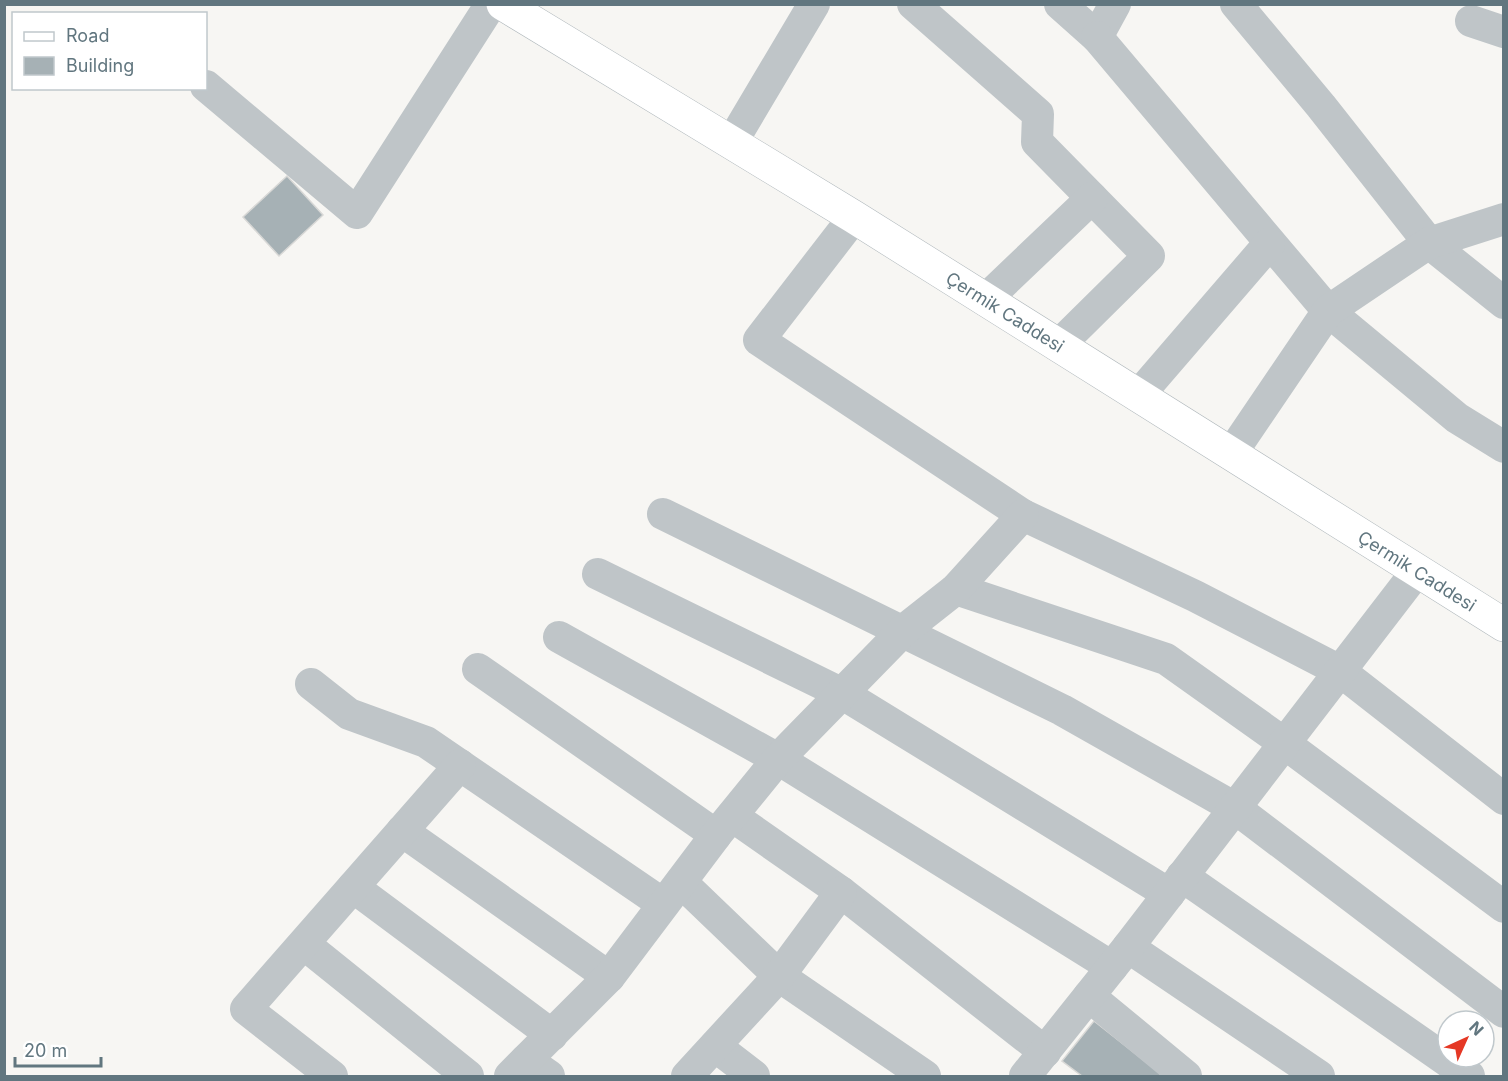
<svg xmlns="http://www.w3.org/2000/svg" width="1508" height="1081" font-family="Inter,sans-serif">
  <rect width="100%" height="100%" fill="#f7f6f3"/>
  <g fill="#a6b1b5" stroke="#d8d8d6" stroke-width="1.5">
    <path d="M287 176 323 215 279 256 243 217Z"/>
    <path d="M1094 1021 1161 1074 1159 1076H1082L1062 1061Z"/>
  </g>
  <g fill="none" stroke-linecap="round" stroke-linejoin="round">
    <defs>
      <path id="secondary" d="M503 4 854 217 1504 625"/>
    </defs>
    <use href="#secondary" stroke="#afb7bb" stroke-width="34"/>
    <g stroke="#bfc5c8" stroke-width="32">
      <path d="M913 4 1038 114 1037 142 1149 256 1058 346"/>
      <path d="M1060 4 1097 37 1115 4"/>
      <path d="M1236 4 1321 106 1429 243 1504 303"/>
      <path d="M1471 21 1504 32"/>
      <path d="M1097 37 1328 311 1457 418 1504 447"/>
      <path d="M206 86 357 213 491 4"/>
      <path d="M732 142 814 4"/>
      <path d="M854 217 759 340 1023 515 1195 596 1340 671 1504 799"/>
      <path d="M985 300 1092 198"/>
      <path d="M1138 396 1269 244"/>
      <path d="M1231 454 1328 311 1429 243 1504 219"/>
      <path d="M663 514 1062 710 1235 808 1504 1012"/>
      <path d="M598 574 843 694 1169 894"/>
      <path d="M956 589 1166 659 1284 743 1504 907"/>
      <path d="M559 637 778 759 1112 967"/>
      <path d="M478 669 716 835"/>
      <path d="M311 684 349 714 426 742 663 904"/>
      <path d="M732 816 841 892 1045 1052"/>
      <path d="M402 831 609 977"/>
      <path d="M1182 876 1469 1076"/>
      <path d="M681 882 779 976 925 1076"/>
      <path d="M353 887 552 1035"/>
      <path d="M304 944 468 1076"/>
      <path d="M1128 947 1319 1076"/>
      <path d="M1089 996 1186 1076"/>
      <path d="M715 1046 754 1076"/>
      <path d="M526 1060 549 1076"/>
      <path d="M332 1076 246 1009 460 765"/>
      <path d="M510 1076 609 977 716 835 778 759 904 630 956 589 1023 515"/>
      <path d="M687 1076 779 976 841 892"/>
      <path d="M1025 1076 1128 947 1417 571"/>
    </g>
    <use href="#secondary" stroke="#fff" stroke-width="33"/>
  </g>
  <g text-anchor="middle" dominant-baseline="central" stroke-width="6" stroke-linejoin="round" paint-order="stroke">
    <g font-size="18" fill="#61767f" stroke="#fff">
      <text transform="translate(1005 312) rotate(32)">Çermik Caddesi</text>
      <text transform="translate(1417 571) rotate(32)">Çermik Caddesi</text>
    </g>
  </g>
  <rect width="1508" height="1081" fill="none" stroke="#61767f" stroke-width="12"/>
  <rect x="12" y="12" width="195" height="78" fill="#ffffff" stroke="#c0c8cc" stroke-width="1.5"/>
  <rect x="24" y="32" width="30" height="9" fill="#ffffff" stroke="#c0c8cc" stroke-width="1.5"/>
  <text x="66" y="42" font-size="18" fill="#61767f">Road</text>
  <rect x="24" y="57" width="30" height="18" fill="#a6b1b5" stroke="#c0c8cc" stroke-width="1.5"/>
  <text x="66" y="72" font-size="18" fill="#61767f">Building</text>
  <g transform="translate(1466 1039) rotate(45)"><circle r="28" fill="#ffffff" stroke="#c0c8cc" stroke-width="1.5"/>
  <path d="M0-4.5L10 22L0 15L-10 22Z" fill="#e53825"/>
  <text y="-9" font-size="16" font-weight="bold" text-anchor="middle" fill="#61767f">N</text>
  </g>
  <path d="M15 1057v9h86v-9" fill="none" stroke="#61767f" stroke-width="3"/>
  <text x="24" y="1057" font-size="18" fill="#61767f" stroke="#ffffff" stroke-width="4.5" paint-order="stroke">20 m</text>
</svg>
